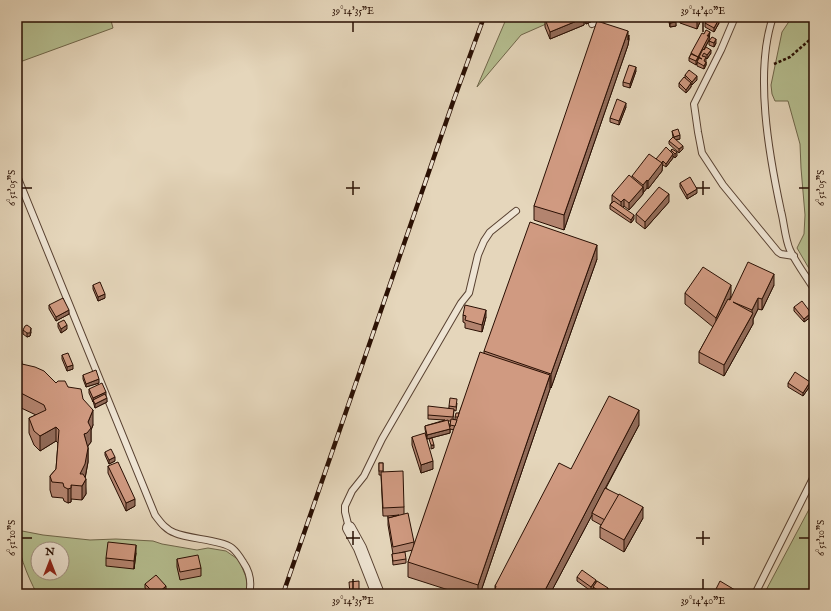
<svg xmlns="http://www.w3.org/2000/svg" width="831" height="611" font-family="'IM FELL English',serif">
  <rect width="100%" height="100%" fill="#e5d6bb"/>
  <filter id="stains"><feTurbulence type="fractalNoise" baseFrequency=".005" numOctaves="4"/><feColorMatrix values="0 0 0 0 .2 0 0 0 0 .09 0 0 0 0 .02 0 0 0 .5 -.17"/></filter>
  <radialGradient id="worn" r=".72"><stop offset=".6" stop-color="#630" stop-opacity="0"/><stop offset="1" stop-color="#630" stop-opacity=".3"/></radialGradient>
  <g fill="#b5be90" stroke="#6f664a" fill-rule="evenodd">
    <path d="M17 17H110L113 28 17 63Z"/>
    <path d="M507 17H562L521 35 477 87Z"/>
    <path d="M792 17H814V277L797 248 804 234 805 215 801 168 800 144 788 101H775L772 94 771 85 782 32Z"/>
    <path d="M814 500V594H764Z"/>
    <path d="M17 530 43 535 90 540 116 539 153 541 162 544 197 550 208 548 226 551 239 560 246 577 248 594H37C27 575 17 551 17 530ZM38 549H62V573H38Z"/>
  </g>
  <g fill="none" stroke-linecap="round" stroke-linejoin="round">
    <defs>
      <g id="lane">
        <path d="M735 17 721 50 694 104 698 132 702 153 723 185 778 252 781 254 794 256"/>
        <path d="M773 17C754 72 769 155 781 211 784 222 785 239 790 250 796 263 806 276 814 289"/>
        <path d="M592 24 607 17"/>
        <path d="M17 176 155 515C161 523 166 530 175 533 189 539 222 540 232 548 237 552 240 557 243 562 250 572 252 582 249 594"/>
        <path d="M349 528 345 512V506L352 491 364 476 382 439 393 420 461 303 469 293 478 255 484 241 490 232 516 211"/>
        <path d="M755 594 814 476"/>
      </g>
      <path id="street" d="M349 528 360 548 378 594"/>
    </defs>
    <use href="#lane" stroke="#584131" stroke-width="8"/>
    <use href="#street" stroke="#584131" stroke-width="14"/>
    <path stroke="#290f03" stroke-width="2.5" stroke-dasharray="3 2" stroke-linecap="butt" d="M774 64 790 57 814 36"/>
    <use href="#lane" stroke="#eee4d3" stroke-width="6"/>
    <use href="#street" stroke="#eee4d3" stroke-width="12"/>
    <defs>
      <path id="rail" d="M283 594 453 102 484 17"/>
    </defs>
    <use href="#rail" stroke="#290f03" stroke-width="4.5"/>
    <use href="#rail" stroke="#eee4d3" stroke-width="3" stroke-dasharray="9" stroke-linecap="butt"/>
  </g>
  <g fill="#b3846f" stroke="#290f03" fill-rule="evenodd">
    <path d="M550 17H601L586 24 584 20V25L550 39 545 27V19Z"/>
    <path d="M668 17H675L676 26 670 27Z"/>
    <path d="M680 17H702L697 29 680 23Z"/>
    <path d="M705 23H719L714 32 705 27Z"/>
    <path d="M628 35 629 39 628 45 564 230 534 220V206Z"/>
    <path d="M710 36 709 37V40L704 50 711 53 707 59 706 58V65L704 69 697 66V62L696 65 689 61V58L691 54V53Z"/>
    <path d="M709 41 716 43 714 47 709 45Z"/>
    <path d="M636 71 630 88 623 86V82Z"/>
    <path d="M685 75 697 80 692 85 691 84V87L686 93 679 87V83L685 78Z"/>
    <path d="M626 107 619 125 610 122V118Z"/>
    <path d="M672 131 680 139 676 140 683 149 679 153 669 144V141L673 137Z"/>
    <path d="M672 149 677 156 675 158 673 156V158L666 167 663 165 662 166V171L648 189 647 188 643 193V192V194L629 210 624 206 623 208 634 219 631 223 610 209V205L612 202V195L632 177V176L656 159 671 152V150Z"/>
    <path d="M680 183 697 193 687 199 680 187Z"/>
    <path d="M669 202 645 229 636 222V214Z"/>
    <path d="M597 259 551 388 550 387V389L480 594H461L408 577V562L413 550 399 553 406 559V563L393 565 392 554H393L388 525V516H383L381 475H379V463H383V471L404 507V514L414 542V547L454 430 450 429V433L427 439 425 429V426L445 420 428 419V415L449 408V406L457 403 456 411 454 410 453 419 455 420V417L459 413 484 353V351ZM448 421H451L450 427Z"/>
    <path d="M93 285 105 298 98 301 93 289Z"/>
    <path d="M774 285 762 310 758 309 753 319V324L724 376 699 363V352L713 327 685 304V293L731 296 729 300H730Z"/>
    <path d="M49 305 69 314 56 321 49 309Z"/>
    <path d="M794 307 811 317 804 322 794 311Z"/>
    <path d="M463 315 486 317 482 332 465 328V323L463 322Z"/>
    <path d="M58 323 67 329 61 333 58 327Z"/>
    <path d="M23 330 31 332 30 336 27 337 23 334Z"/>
    <path d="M62 355 73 369 67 371 62 359Z"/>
    <path d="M17 356 22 364 56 383 68 387 83 399 93 425 91 430V442L88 446V462L85 479 86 494 82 500 71 499V502L68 503 64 501 63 498 52 497 50 490V476L56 469 58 443 56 441 40 451 34 445 29 433V418L36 415 17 406Z"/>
    <path d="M83 375 99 383 86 387 83 379Z"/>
    <path d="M788 383 810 386 803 396 788 387Z"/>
    <path d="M89 389 106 396 107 402 95 408 93 401V402L89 393Z"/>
    <path d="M639 425 606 488 643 518 624 552 600 538V527L601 525 592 520V515L550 594H495V586L571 469Z"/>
    <path d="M412 437 433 469 421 473 412 445Z"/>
    <path d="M105 452 115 461 109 464 105 455Z"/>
    <path d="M108 466 135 506 126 511 108 473Z"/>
    <path d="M136 553 134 569 106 566V558Z"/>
    <path d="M177 559 201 568V576L180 580 177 567Z"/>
    <path d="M577 577 596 583 608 592 607 594H598L593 591V587L591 591 577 581Z"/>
    <path d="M145 584 166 590 161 594H151L145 588Z"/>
  </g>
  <g fill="#926c5a" stroke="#290f03">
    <path d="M586 17H601L586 24Z"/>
    <path d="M663 17H668V19L663 21Z"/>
    <path d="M699 17H702L697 29V22Z"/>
    <path d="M584 18V25L550 39V32Z"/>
    <path d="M719 19V23L714 32V28Z"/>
    <path d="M676 22V26L670 27V23Z"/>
    <path d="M628 31V40L629 35V39L628 45 564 230V215Z"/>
    <path d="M710 32 709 40 700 57H699L698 60V57Z"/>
    <path d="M716 39V43L714 47V43Z"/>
    <path d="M711 50V53L707 59V55Z"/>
    <path d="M698 57V61L696 65V61Z"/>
    <path d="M706 62V65L704 69V66Z"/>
    <path d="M636 67V71L630 88V84Z"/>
    <path d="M697 76V80L692 85V82Z"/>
    <path d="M691 83V87L686 93V90Z"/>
    <path d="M626 103V107L619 125V121Z"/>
    <path d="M680 135V139L674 140V137Z"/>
    <path d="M683 146V149L679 153V149Z"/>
    <path d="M677 152V156L675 158V154Z"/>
    <path d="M673 154V158L666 167V164Z"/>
    <path d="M663 161 662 171 648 189V181Z"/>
    <path d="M647 180V188L643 193V185Z"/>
    <path d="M643 187V194L629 210V203Z"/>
    <path d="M697 189V193L687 199V195Z"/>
    <path d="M669 194V202L645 229V222Z"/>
    <path d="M624 199V206L621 210V202Z"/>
    <path d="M634 215V219L631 223V220Z"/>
    <path d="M597 245V259L551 388V374Z"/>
    <path d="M774 274V285L762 310V299Z"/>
    <path d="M731 285V296L716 329V318Z"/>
    <path d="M105 294V298L98 301V297Z"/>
    <path d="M758 298V309L753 319V324L724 376V365L752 315V310Z"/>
    <path d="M69 310V314L56 321V317Z"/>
    <path d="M486 310V317L482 332V325Z"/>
    <path d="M811 313V317L804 322V319Z"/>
    <path d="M67 325V329L61 333V329Z"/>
    <path d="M31 328V332L30 336 27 337V333Z"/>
    <path d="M73 365V369L67 371V367Z"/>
    <path d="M550 375V389L480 594H478V585Z"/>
    <path d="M99 379V383L86 387V384Z"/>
    <path d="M810 382V386L803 396V393Z"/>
    <path d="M106 392V396L93 400V402V398Z"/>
    <path d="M107 398V402L95 408V404Z"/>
    <path d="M93 410V425L91 430V442L87 447 84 434 88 422Z"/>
    <path d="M639 410V425L592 513V515L550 594H543Z"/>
    <path d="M56 427V441L40 451V436Z"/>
    <path d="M450 429V433L427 439V435Z"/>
    <path d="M431 445H434V448L431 449Z"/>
    <path d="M88 448V462L85 478 81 486 80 474Z"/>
    <path d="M115 457V461L109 464V460Z"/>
    <path d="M433 461V469L421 473V465Z"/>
    <path d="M86 479V494L82 500V486Z"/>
    <path d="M71 485V502L68 503V489Z"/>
    <path d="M135 499V506L126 511V503Z"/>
    <path d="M643 507V518L624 552V540Z"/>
    <path d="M136 545V553L134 569V561Z"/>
    <path d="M596 580V584L591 591V587Z"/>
    <path d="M166 586V590L161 594H157Z"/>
    <path d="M608 588V592L607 594H604Z"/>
  </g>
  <g fill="#d09a81" stroke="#290f03">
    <path d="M550 17H583L584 18 550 32 545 19Z"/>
    <path d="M669 17H675L676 22 670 23Z"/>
    <path d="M684 17H699L697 22Z"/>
    <path d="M708 17H715L719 19 714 28 705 23Z"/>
    <path d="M597 21 628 31 564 215 534 206Z"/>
    <path d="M706 30 710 32 707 36H709L698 57 691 53 702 33 704 34Z"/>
    <path d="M712 37 716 39 714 43 709 41Z"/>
    <path d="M706 47 711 50 707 55 704 53 702 56 706 57 704 61 706 62 704 66 697 62 699 58 702 59 699 57 703 49 704 50Z"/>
    <path d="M691 54 698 57 696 61 689 58Z"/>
    <path d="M629 65 636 67 630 84 623 82Z"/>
    <path d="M689 70 697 76 692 82 685 75Z"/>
    <path d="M684 77 691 83 686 90 679 83Z"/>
    <path d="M617 99 626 103 619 121 610 118Z"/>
    <path d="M678 129 680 135 674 137 672 131Z"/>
    <path d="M673 137 683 146 679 149 669 141Z"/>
    <path d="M666 147 673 154 666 164 663 161 661 163 656 159Z"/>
    <path d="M672 149 677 152 675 154 671 150Z"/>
    <path d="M649 154 662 163 648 181 647 180 643 185 632 176Z"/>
    <path d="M629 175 643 187 629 203 624 199 621 202 612 195Z"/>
    <path d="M690 177 697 189 687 195 680 183Z"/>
    <path d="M659 187 669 194 645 222 636 214Z"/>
    <path d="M614 201 634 215 631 220 610 205Z"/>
    <path d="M530 222 597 245 551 374 484 351Z"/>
    <path d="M748 262 774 274 762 299 758 298 752 310 733 302 753 313 724 365 699 352 728 299 730 300Z"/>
    <path d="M703 267 731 285 716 318 685 293Z"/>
    <path d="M100 282 105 294 98 297 93 285Z"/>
    <path d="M63 298 69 310 56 317 49 305Z"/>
    <path d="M802 301 811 313 804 319 794 307Z"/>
    <path d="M465 305 486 310 482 325 465 320 466 316 463 315Z"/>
    <path d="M64 320 67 325 61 329 58 323Z"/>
    <path d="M27 325 31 328 30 333H27L23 330 25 326Z"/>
    <path d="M480 352 550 375 478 585 408 562Z"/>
    <path d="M68 353 73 365 67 367 62 355Z"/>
    <path d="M17 356H19L22 361V364L35 367 44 371 56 383 58 381H65L68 387 81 389 83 399 93 410 88 422 91 428 87 433 84 434 88 448 85 464 80 474H83L86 479 82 486 71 485V488L68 489 64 487 63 483 52 482 50 476 56 469 59 430 56 427 40 436 34 431 29 418 46 410 44 405 17 391Z"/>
    <path d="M96 370 99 379 86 384 83 375Z"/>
    <path d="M795 372 810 382 803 393 788 383Z"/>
    <path d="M102 383 106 392 93 398 89 389Z"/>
    <path d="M105 394 107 398 95 404 93 400Z"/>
    <path d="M609 396 639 410 543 594H503L495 590 496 586H495L559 463 571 469Z"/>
    <path d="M450 398 457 399 456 407 449 406Z"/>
    <path d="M428 406 454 409 453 417 428 415Z"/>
    <path d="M456 413H459L458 417H455Z"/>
    <path d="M451 419 457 420 455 426 450 425Z"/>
    <path d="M448 420 450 429 427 435 425 426Z"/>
    <path d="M425 433 433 461 421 465 412 437Z"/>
    <path d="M432 438 434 445H431L429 439Z"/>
    <path d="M111 449 115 457 109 460 105 452Z"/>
    <path d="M118 462 135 499 126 503 108 466Z"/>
    <rect x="379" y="463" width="4" height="8"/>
    <path d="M403 471 404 507 383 508 381 472Z"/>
    <path d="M605 488 619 495 605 520 592 513Z"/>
    <path d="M619 494 643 507 624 540 600 527Z"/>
    <path d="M408 513 414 542 393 547 388 518Z"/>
    <path d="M399 515 388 518V516Z"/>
    <path d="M108 542 136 545 134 561 106 558Z"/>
    <path d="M405 552 406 559 393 561 392 554Z"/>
    <path d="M198 555 201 568 180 572 177 559Z"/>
    <path d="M582 570 596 580 591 587 577 577Z"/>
    <path d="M156 575 166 586 157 594H155L145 584Z"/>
    <path d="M359 581V594H350L349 582Z"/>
    <path d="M597 581 608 588 604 594 593 587Z"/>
    <path d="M720 581 735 590 733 594H716L714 593Z"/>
    <path d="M615 590 621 594H613Z"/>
    <path d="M405 591 406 594H397L396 592Z"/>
    <path d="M140 592 147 594H140Z"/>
    <path d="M711 592 715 594H710Z"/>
  </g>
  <path fill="none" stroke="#290f03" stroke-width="1.5" d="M353 22V32M703 22V32M353 181V195M703 181V195M22 188H32M346 188H360M696 188H710M799 188H809M353 531V545M703 531V545M22 538H32M346 538H360M696 538H710M799 538H809M353 579V589M703 579V589"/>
  <rect width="831" height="611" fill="none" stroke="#e5d6bb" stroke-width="44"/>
  <g transform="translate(50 561)"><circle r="19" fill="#eee4d3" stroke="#9f8f80"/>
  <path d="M0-3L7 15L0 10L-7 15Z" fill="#8f2418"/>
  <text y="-6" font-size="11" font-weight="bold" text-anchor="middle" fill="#290f03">N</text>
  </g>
  <rect x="22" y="22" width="787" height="567" fill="none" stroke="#290f03" stroke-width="1.5"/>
  <g font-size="10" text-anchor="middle" fill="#290f03">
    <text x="353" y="14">39°14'35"E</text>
    <text x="703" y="14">39°14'40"E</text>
    <text transform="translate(11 188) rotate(-90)" y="4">6°51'05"S</text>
    <text transform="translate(820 188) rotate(-90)" y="4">6°51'05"S</text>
    <text transform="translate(11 538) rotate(-90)" y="4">6°51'10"S</text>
    <text transform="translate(820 538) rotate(-90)" y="4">6°51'10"S</text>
    <text x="353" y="604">39°14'35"E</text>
    <text x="703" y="604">39°14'40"E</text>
  </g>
  <rect width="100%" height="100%" filter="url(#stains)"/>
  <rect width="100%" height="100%" fill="url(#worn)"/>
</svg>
